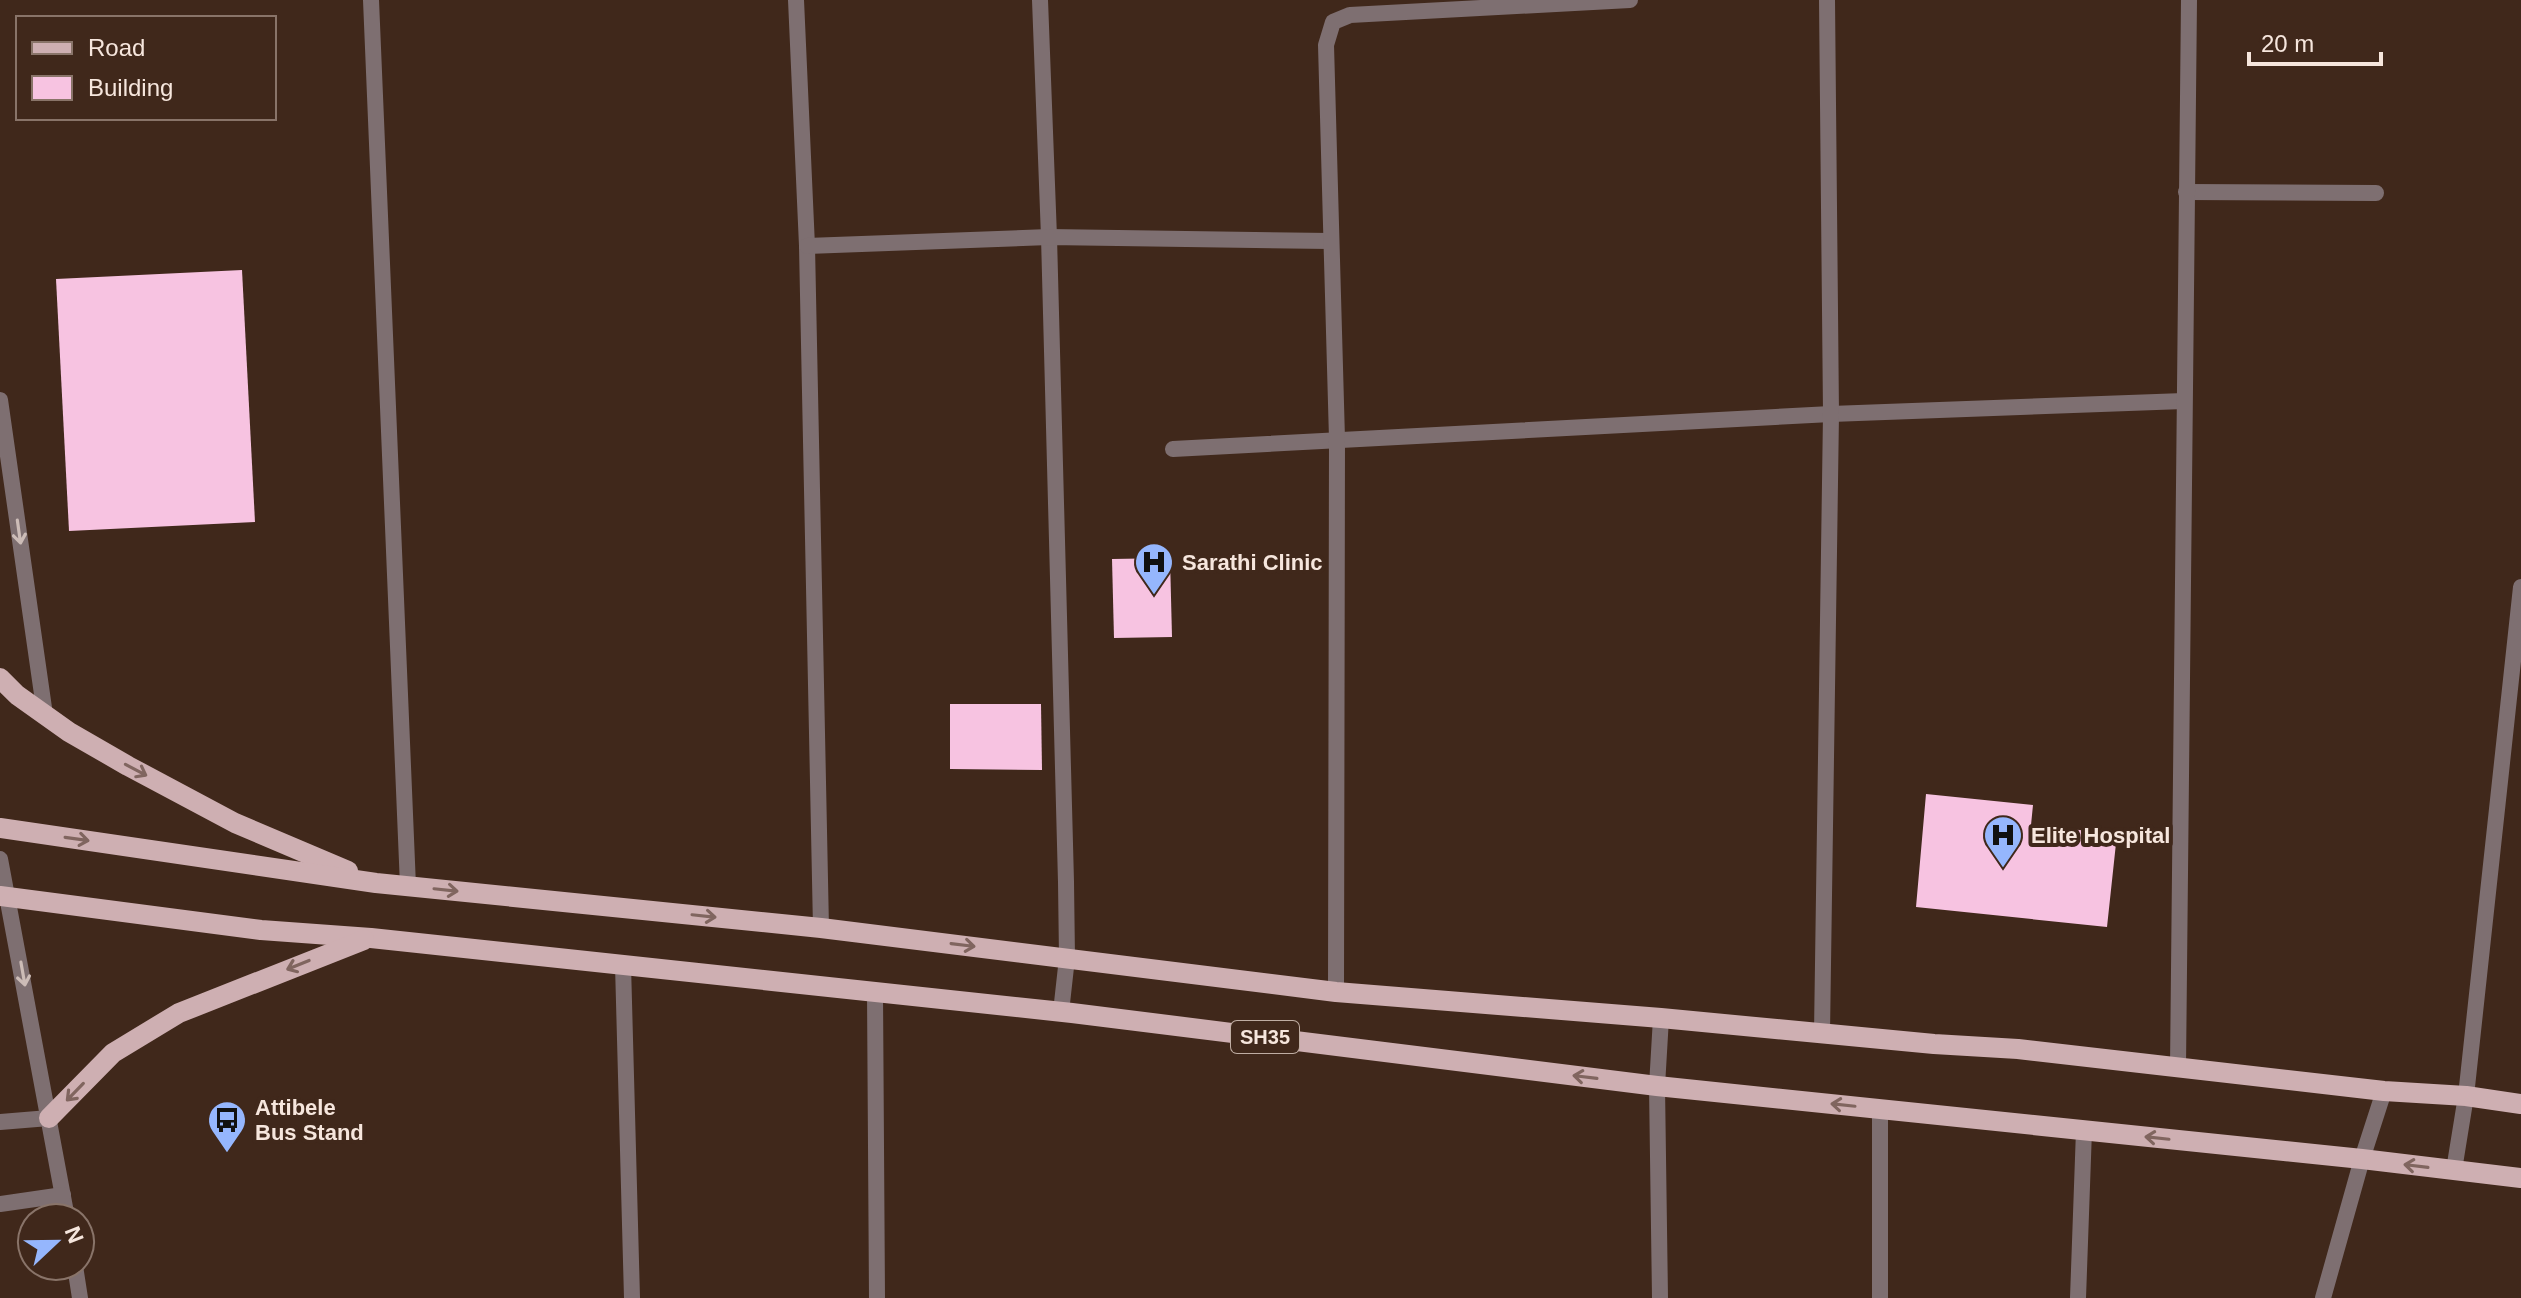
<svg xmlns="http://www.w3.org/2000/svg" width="2521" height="1298" font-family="Arial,sans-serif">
  <rect width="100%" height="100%" fill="#40281b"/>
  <g fill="#f7c3e1">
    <path d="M242 270 255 522 69 531 56 279Z"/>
    <path d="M1170 558 1172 637 1114 638 1112 559Z"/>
    <path d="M950 704H1041L1042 770 950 769Z"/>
    <path d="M1926 794 2033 805 2031 825 2117 834 2107 927 1916 907Z"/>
  </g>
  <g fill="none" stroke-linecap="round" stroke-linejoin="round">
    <g stroke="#7e6f71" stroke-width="16">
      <path d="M371 0 408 886"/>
      <path d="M796 0 807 246 821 928"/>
      <path d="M1040 0 1049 237 1066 882 1067 958 1061 1012"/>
      <path d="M2186 192 2376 193"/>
      <path d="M807 246 1049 237 1330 241"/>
      <path d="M1173 449 1831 414 2184 401"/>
      <path d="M623 965 632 1298"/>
      <path d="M1336 992 1337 439 1326 45 1333 22 1350 15 1630 0"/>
      <path d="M875 993 877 1298"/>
      <path d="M1822 1033 1831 414 1827 0"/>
      <path d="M2178 1067 2189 0"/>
      <path d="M1660 1298 1657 1086 1661 1018"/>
      <path d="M1880 1298V1109"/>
      <path d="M2078 1298 2084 1130"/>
      <path d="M2323 1298 2362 1159 2384 1091"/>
    </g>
    <g stroke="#7e6f71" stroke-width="16">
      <path d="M0 400 45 715"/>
      <path d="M0 859 67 1218"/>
      <path d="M0 1122 49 1118"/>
      <path d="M2454 1170 2466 1096 2521 587"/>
      <path d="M0 1204 63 1195"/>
      <path d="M75 1266 80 1298"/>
    </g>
    <g stroke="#ceafb2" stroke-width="20">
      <path d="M0 678 17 695 69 732 128 766 235 823 348 871"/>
      <path d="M0 828 376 883 821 928 1336 992 1661 1018 1934 1044 2018 1049 2384 1091 2466 1096 2521 1104"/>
      <path d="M0 896 261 930 371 938 1072 1013 1657 1086 2362 1159 2521 1178"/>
      <path d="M49 1118 113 1053 179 1013 364 940"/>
    </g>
  </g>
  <defs><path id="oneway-shaft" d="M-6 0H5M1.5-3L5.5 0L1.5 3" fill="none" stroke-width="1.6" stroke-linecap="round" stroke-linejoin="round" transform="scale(2)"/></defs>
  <g stroke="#ccbcb7">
    <use href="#oneway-shaft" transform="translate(19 532) rotate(82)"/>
    <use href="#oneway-shaft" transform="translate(23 974) rotate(80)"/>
  </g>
  <g stroke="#80655f">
    <use href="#oneway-shaft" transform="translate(136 770) rotate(28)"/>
    <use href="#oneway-shaft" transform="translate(77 839) rotate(8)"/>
    <use href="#oneway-shaft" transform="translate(446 890) rotate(6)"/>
    <use href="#oneway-shaft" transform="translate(704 916) rotate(6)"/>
    <use href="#oneway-shaft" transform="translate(963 945) rotate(7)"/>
    <use href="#oneway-shaft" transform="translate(298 965) rotate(158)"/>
    <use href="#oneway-shaft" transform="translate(1585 1077) rotate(-173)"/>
    <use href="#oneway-shaft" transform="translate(75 1092) rotate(134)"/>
    <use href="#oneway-shaft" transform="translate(1843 1105) rotate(-174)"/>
    <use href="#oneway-shaft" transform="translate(2157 1138) rotate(-174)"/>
    <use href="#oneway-shaft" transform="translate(2416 1166) rotate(-173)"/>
  </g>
  <defs>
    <symbol id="hospital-pin" viewBox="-11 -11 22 30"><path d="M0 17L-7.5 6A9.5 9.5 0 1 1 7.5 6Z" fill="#95b6fd" stroke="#40281b"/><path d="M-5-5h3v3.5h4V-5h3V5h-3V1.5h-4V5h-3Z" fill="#111"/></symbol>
    <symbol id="bus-pin" viewBox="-11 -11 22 30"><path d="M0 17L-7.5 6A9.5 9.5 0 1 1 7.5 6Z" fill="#95b6fd" stroke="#40281b"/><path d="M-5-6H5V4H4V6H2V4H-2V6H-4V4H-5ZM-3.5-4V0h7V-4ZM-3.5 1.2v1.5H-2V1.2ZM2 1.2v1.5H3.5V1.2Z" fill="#111"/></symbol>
  </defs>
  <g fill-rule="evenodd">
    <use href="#hospital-pin" x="1132" y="540" width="44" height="60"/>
    <use href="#hospital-pin" x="1981" y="813" width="44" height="60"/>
    <use href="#bus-pin" x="205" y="1098" width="44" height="60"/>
  </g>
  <g text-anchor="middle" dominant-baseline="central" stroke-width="8" stroke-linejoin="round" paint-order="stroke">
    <rect fill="#40281b" stroke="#bfada3" stroke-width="2" x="1231" y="1021" width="68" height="32" rx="6"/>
    <g font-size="20" font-weight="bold" fill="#f6e6dd">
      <text x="1265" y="1037">SH35</text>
    </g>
    <g font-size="22" font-weight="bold" fill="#f6e6dd" stroke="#40281b" text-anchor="start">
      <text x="1182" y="562">Sarathi Clinic</text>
      <text x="2031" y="835">Elite Hospital</text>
      <text x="255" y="1107">Attibele<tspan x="255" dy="25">Bus Stand</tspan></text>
    </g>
  </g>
  <rect x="16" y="16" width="260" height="104" fill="#40281b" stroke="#897469" stroke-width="2"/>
  <rect x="32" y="42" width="40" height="12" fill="#ceafb2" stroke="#897469" stroke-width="2"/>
  <text x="88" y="56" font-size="24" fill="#f6e6dd">Road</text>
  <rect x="32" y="76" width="40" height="24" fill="#f7c3e1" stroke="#897469" stroke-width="2"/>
  <text x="88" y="96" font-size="24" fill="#f6e6dd">Building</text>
  <g transform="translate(56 1242) rotate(68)"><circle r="38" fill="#40281b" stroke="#897469" stroke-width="2"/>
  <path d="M0-6L14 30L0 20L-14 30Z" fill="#95b6fd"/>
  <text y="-12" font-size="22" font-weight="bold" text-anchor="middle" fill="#f6e6dd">N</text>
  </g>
  <path d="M2249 52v12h132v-12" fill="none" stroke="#f6e6dd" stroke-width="4"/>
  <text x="2261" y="52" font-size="24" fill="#f6e6dd" stroke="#40281b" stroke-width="6" paint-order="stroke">20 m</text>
</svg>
